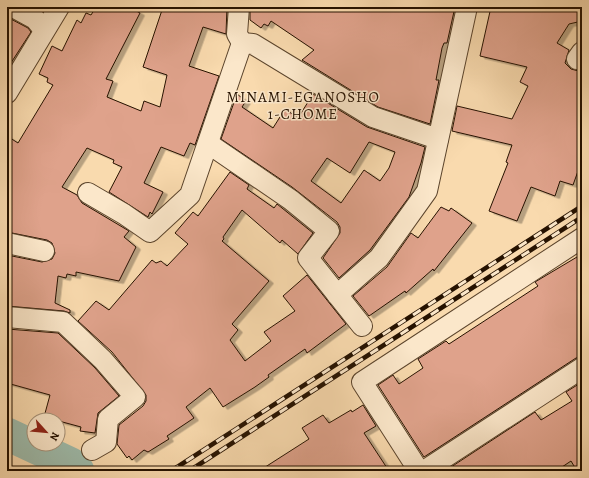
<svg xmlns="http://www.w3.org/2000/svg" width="589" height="478" font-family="Alegreya,serif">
  <defs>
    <filter id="shadow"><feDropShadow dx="4.5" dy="2.5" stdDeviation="0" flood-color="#0004"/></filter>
  </defs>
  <rect width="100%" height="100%" fill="#f9daae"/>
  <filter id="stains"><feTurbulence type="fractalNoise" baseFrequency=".005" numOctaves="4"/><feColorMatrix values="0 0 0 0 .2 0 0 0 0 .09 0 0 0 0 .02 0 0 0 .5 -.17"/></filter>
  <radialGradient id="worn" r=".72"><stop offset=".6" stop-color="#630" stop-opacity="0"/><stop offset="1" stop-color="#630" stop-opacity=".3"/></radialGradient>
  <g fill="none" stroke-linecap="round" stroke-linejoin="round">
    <path stroke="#9ebbab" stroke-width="33" d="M7 434 71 464 78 471"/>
  </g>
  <g fill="#dfa28b" stroke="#261200" fill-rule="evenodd" filter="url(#shadow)">
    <path d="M96 7H129L140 13 106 79 113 81 107 97 141 111 144 101 160 107 167 75 143 67 163 7H227L226 34 203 27 189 66 219 76 195 145 190 143 184 156 161 147 144 183 163 192 152 214 150 212 148 217 109 192 122 167 113 163 114 160 87 148 62 187 77 195 82 203 129 231 124 237 136 247 119 281 76 272V276L67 274 66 278 58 276 55 303 70 310V313L64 311 7 306V255L42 262 52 259 55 253 52 243 47 240 7 232V136L18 143 53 85 47 82 48 78 39 74 52 46 62 51 77 20 81 23 86 13 91 15Z"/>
    <path d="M250 7H455L447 43H444L442 48 436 80H439L430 124 378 107 302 60 314 50 271 21 268 26 264 24 261 28 250 20Z"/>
    <path d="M491 7H582V21L569 24 557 43 569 50 565 63 571 69 582 72V160L573 185 560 181 555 196 531 187 517 221 489 211 508 163 506 162 512 145 452 131 457 106 512 119 528 86 520 82 527 67 480 56Z"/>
    <path d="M7 17 28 28 31 32 7 69Z"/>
    <path d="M237 94 246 101 242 107 273 128 285 109 298 118 313 94 367 127 425 147 421 163 409 197 370 250 339 278 323 258 340 233V227L337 222 292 187 221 139ZM369 142 395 152 389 168 380 181 364 170 341 203 311 181 327 158 350 173Z"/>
    <path d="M230 172 249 185 247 189 274 208 277 204 313 233 298 254 282 240 280 243 242 210 223 237 224 239 222 241 269 281 232 324 238 330 230 340 245 361 271 341 264 332 295 311 283 296 307 275 346 324 307 353 305 349 268 375 269 377 255 387 223 407 210 388 186 407 194 418 167 436 169 439 148 452 144 450 132 460 129 456 127 458 117 444 119 425 143 406 146 401V395L112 352 78 321 96 301 109 310 152 260 156 263 161 261 167 266 188 244 175 233 193 212 198 216Z"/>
    <path d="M441 207 449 211 451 208 472 223 434 271 433 269 406 293 405 291 369 316 353 296 387 267 411 233 418 238Z"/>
    <path d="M582 254V357L576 358 424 457 378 385 393 375 399 384 423 368 418 359 446 341 449 344 538 286 535 282Z"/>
    <path d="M7 329 58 333 95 368 119 396 98 413 95 433 80 431 81 427 44 417 50 395 7 383Z"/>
    <path d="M582 382V471H577L571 461 556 471H445L535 412 541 420 572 401 566 392Z"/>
    <path d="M363 405 376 426 364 433 389 471H259L309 439 302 428 323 415 329 423 351 410 352 412Z"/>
  </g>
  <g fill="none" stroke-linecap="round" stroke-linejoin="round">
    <defs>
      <g id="street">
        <path d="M13 7 35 19 44 30"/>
        <path d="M239 7 237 34 242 43"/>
        <path d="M242 43 253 44 373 117 438 139"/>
        <path d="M577 59 582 52"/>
        <path d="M7 93 59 7"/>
        <path d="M209 144 291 200 329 231 308 258 362 326"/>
        <path d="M88 193 124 214 150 232 190 195 242 43"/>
        <path d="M7 243 44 251"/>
        <path d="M337 295 379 258 427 191 467 7"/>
        <path d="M7 317 63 322 103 360 135 397 108 419 106 442 92 450"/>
        <path d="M419 471 362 382 582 238"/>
        <path d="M424 471 582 368"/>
      </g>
    </defs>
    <use href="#street" stroke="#5b442c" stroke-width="22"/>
    <use href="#street" stroke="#fbe7ca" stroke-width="20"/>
    <defs>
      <g id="rail">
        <path d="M171 471 582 206"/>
        <path d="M189 471 582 217"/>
      </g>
    </defs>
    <use href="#rail" stroke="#261200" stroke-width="4.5"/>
    <use href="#rail" stroke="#fbe7ca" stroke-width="3" stroke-dasharray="9" stroke-linecap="butt"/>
  </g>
  <g text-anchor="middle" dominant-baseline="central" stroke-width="3" stroke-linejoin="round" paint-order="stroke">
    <g font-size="15" letter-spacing="1" fill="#261200" stroke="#fbe7ca">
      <text x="303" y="97">MINAMI-EGANOSHO<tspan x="303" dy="17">1-CHOME</tspan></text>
    </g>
  </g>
  <rect width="589" height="478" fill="none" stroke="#f9daae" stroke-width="24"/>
  <rect x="8" y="8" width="573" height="462" fill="none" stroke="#261200" stroke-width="2"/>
  <rect x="12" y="12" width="565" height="454" fill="none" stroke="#261200"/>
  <g transform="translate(46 432) rotate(117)"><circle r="19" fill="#fbe7ca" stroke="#a69279"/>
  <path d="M0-3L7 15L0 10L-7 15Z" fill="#8f2418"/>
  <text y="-6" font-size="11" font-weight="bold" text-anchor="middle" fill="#261200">N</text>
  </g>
  <rect width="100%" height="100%" filter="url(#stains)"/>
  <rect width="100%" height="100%" fill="url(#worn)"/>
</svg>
